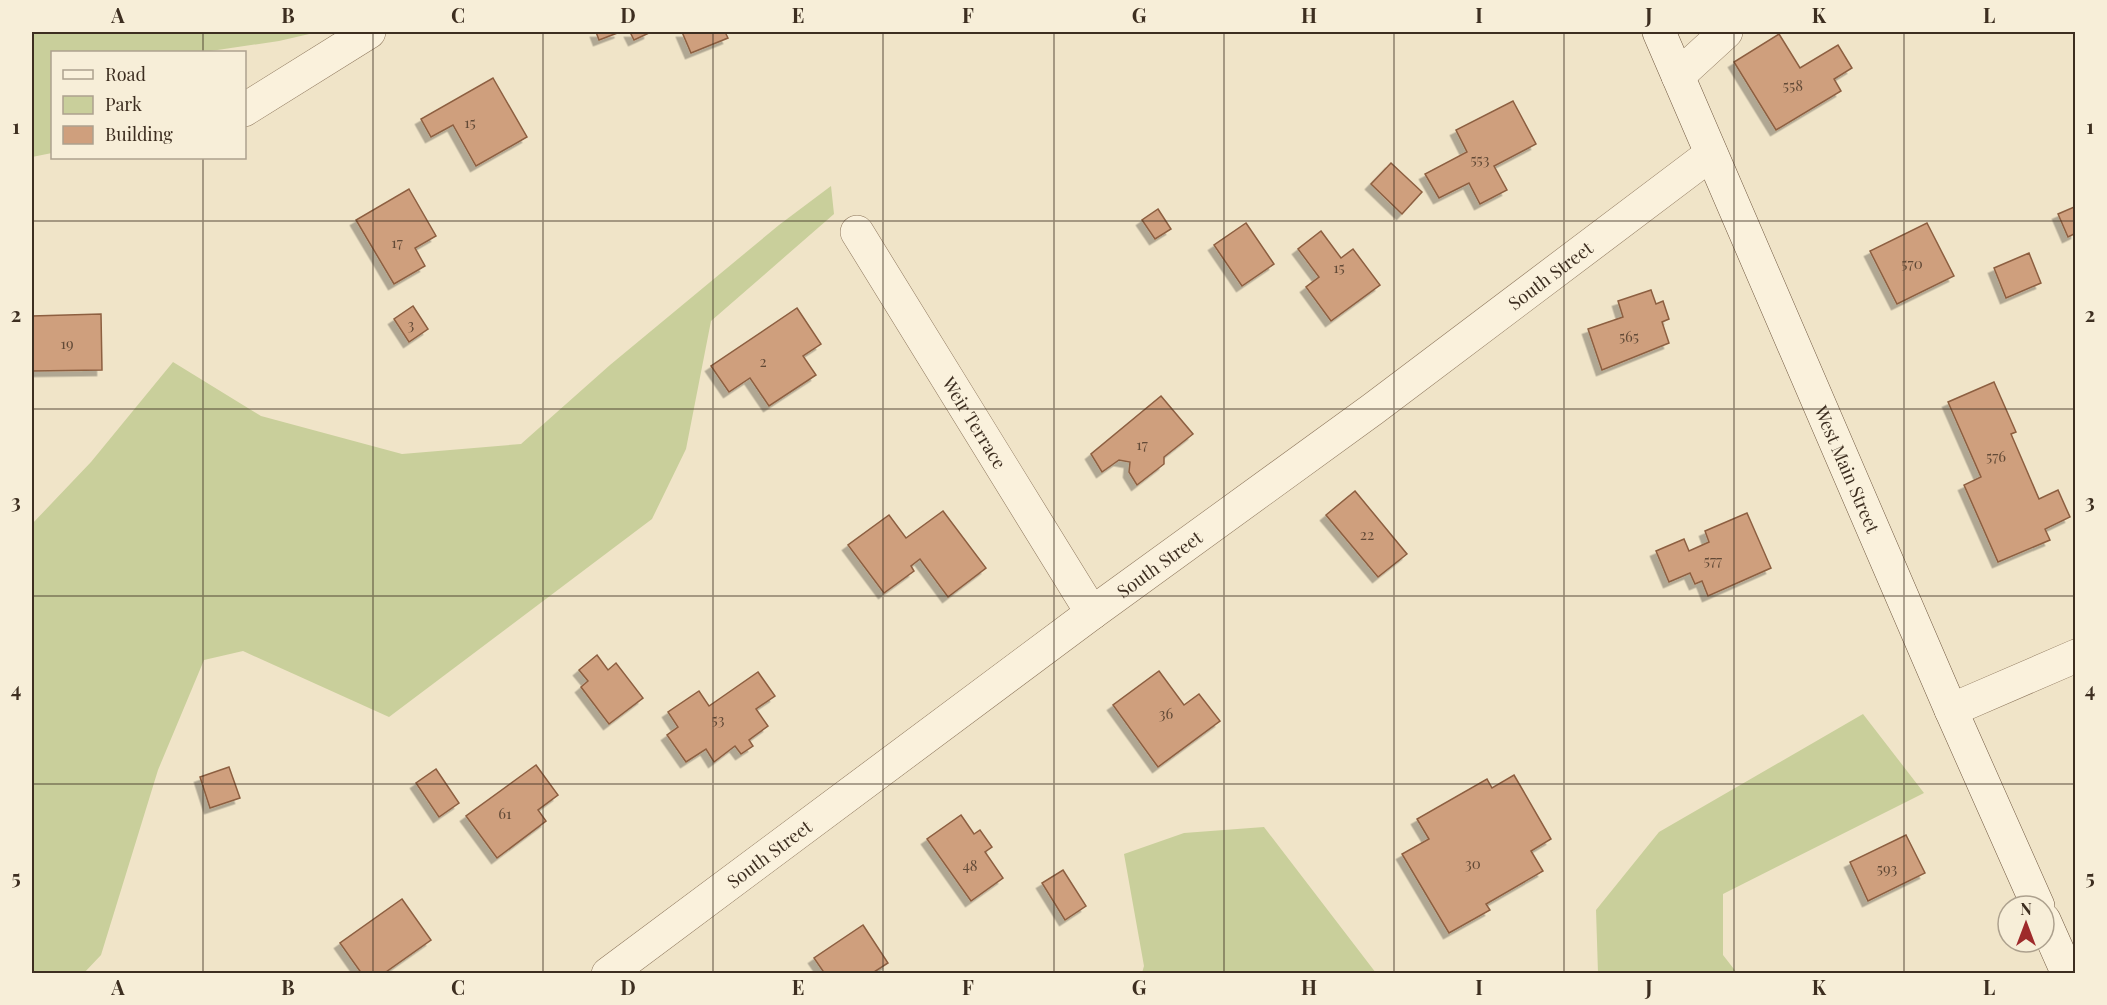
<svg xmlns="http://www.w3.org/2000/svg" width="2107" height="1005" font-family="'Playfair Display',serif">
  <defs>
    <filter id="shadow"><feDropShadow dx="-5.5" dy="5.5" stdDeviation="0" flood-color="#0004"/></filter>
  </defs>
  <rect width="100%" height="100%" fill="#f0e4c8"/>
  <g fill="#c9cf9b">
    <path d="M32 32H318L279 41 204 52H52V153L32 157Z"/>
    <path d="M831 186 834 214 711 321 686 449 652 519 389 717 243 651 204 660 158 770 101 955 84 973H32V524L91 462 173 362 261 416 402 454 521 444 610 365 779 225Z"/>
    <path d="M1863 714 1924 793 1723 894V955L1737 973H1598L1596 910 1659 832Z"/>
    <path d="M1264 827 1376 973H1142L1144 966 1124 854 1184 833Z"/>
  </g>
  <g fill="#cf9f7d" stroke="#8d5f41" stroke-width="1.5" filter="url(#shadow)">
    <path d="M596 32H620L599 40Z"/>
    <path d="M630 32H649V33L634 40Z"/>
    <path d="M682 32H725L728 38 691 53Z"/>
    <path d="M1779 34 1800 68 1838 45 1852 68 1834 79 1841 91 1776 130 1734 62Z"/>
    <path d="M493 78 527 137 476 166 453 125 431 137 421 119Z"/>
    <path d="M1513 101 1536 144 1494 166 1507 190 1480 204 1469 183 1439 198 1425 174 1467 152 1456 130Z"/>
    <path d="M1391 163 1422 192 1402 214 1371 184Z"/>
    <path d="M409 189 436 236 415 248 425 266 394 284 356 220Z"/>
    <path d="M2074 207 2076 233 2068 237 2058 214Z"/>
    <path d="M1158 209 1171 229 1155 239 1142 220Z"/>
    <path d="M1246 223 1274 264 1242 286 1214 245Z"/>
    <path d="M1927 223 1954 276 1897 304 1870 251Z"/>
    <path d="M1321 231 1341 258 1353 249 1380 285 1331 321 1306 287 1319 277 1298 249Z"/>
    <path d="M2029 253 2041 283 2006 298 1994 268Z"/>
    <path d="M1651 290 1656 304 1663 301 1669 319 1662 322 1669 343 1602 370 1588 329 1623 317 1618 301Z"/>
    <path d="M413 306 428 329 409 342 394 319Z"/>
    <path d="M797 308 821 344 803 356 816 375 769 406 750 378 729 392 711 366Z"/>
    <path d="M101 314 102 370 32 371V316Z"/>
    <path d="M1994 382 2016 432 2011 434 2039 499 2058 490 2070 517 2045 529 2050 540 1998 562 1964 485 1981 477 1948 402Z"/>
    <path d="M1161 396 1193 434 1164 457V464L1137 485 1129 472 1130 462 1119 460 1102 472 1091 454Z"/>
    <path d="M1355 491 1407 554 1378 577 1326 515Z"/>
    <path d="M943 511 986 568 948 597 920 559 911 566 914 571 884 593 848 545 889 515 906 538Z"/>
    <path d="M1747 513 1771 568 1708 596 1702 581 1695 584 1690 573 1669 582 1656 551 1684 539 1689 551 1709 542 1705 531Z"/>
    <path d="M597 655 608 670 616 663 643 698 609 724 581 687 588 681 579 670Z"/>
    <path d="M1159 671 1184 705 1199 694 1220 721 1158 767 1113 705Z"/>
    <path d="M758 672 775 696 756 709 768 726 749 740 753 746 741 754 735 746 714 762 706 749 686 762 667 735 678 727 668 712 699 691 709 706Z"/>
    <path d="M536 765 558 795 538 810 546 821 497 858 466 816Z"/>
    <path d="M229 767 240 798 210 808 200 777Z"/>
    <path d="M436 769 459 803 439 817 416 783Z"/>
    <path d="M1514 775 1551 839 1531 851 1543 871 1486 904 1490 910 1449 933 1402 854 1429 839 1417 819 1487 779 1492 788Z"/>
    <path d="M961 815 974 834 980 830 992 847 985 852 1003 878 971 901 927 839Z"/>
    <path d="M1906 835 1925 873 1868 901 1850 862Z"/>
    <path d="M1063 870 1086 906 1065 920 1042 883Z"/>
    <path d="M402 899 431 940 383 974H362L340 943Z"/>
    <path d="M863 925 888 963 871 974H825L814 958Z"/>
  </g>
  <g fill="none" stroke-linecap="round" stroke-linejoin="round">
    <defs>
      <g id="minor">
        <path d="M1678 76 1726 32"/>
        <path d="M244 110 369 32"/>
        <path id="s1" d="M857 232 1092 613"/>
        <path d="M1951 710 2076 656"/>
      </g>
      <g id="tertiary">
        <path id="s2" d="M608 974 1092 613 1373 409 1711 154"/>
      </g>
      <g id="secondary">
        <path id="s3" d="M1659 32 1951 710 2038 906"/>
        <path d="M2044 920 2068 974"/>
      </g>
    </defs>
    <use href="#minor" stroke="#8d765c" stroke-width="34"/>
    <use href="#tertiary" stroke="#8d765c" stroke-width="34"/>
    <use href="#secondary" stroke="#6f573f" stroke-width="34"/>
    <use href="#minor" stroke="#faf1dc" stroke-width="33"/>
    <use href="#tertiary" stroke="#faf1dc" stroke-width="33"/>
    <use href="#secondary" stroke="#faf1dc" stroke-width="33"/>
  </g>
  <path fill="none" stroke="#3d2e20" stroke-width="1.5" stroke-opacity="0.55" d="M203 32V52M373 32V974M543 32V974M713 32V974M883 32V974M1054 32V974M1224 32V974M1394 32V974M1564 32V974M1734 32V974M1904 32V974M203 158V974M32 221H2076M32 409H2076M32 596H2076M32 784H2076"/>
  <g text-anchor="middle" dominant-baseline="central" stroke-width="4.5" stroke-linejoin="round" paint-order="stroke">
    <g font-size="15" fill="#624a37">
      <text x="1793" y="85">558</text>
      <text x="470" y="122">15</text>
      <text x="1480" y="159">553</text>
      <text x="397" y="242">17</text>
      <text x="1912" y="263">570</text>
      <text x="1339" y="267">15</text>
      <text x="411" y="324">3</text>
      <text x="1629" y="336">565</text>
      <text x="67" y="343">19</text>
      <text x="763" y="361">2</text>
      <text x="1142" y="444">17</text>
      <text x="1996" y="456">576</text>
      <text x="1367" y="534">22</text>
      <text x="1713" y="560">577</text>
      <text x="1166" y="713">36</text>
      <text x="718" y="719">53</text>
      <text x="505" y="813">61</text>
      <text x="1473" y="863">30</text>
      <text x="970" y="865">48</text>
      <text x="1887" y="868">593</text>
    </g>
    <g font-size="18" fill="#3d2e20" stroke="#f7eed8">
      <text stroke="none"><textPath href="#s2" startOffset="1173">South Street</textPath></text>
      <text stroke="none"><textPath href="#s1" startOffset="224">Weir Terrace</textPath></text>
      <text stroke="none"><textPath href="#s3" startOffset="476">West Main Street</textPath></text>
      <text stroke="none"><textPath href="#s2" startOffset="687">South Street</textPath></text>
      <text stroke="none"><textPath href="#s2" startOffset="201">South Street</textPath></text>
    </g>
  </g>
  <rect width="2107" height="1005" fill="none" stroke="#f7eed8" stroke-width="66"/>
  <rect x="51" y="51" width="195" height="108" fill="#f7eed8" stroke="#ada18e" stroke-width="1.5"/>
  <rect x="63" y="70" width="30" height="9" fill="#faf1dc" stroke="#ada18e" stroke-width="1.5"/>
  <text x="105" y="81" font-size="18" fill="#3d2e20">Road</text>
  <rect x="63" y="96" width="30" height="18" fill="#c9cf9b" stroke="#ada18e" stroke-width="1.5"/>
  <text x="105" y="111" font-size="18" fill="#3d2e20">Park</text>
  <rect x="63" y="126" width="30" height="18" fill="#cf9f7d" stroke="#ada18e" stroke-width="1.5"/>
  <text x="105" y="141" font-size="18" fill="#3d2e20">Building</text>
  <g transform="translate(2026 924)"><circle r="28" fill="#f7eed8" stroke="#ada18e" stroke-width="1.5"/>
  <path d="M0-4.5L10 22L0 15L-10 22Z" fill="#9e2a2b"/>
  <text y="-9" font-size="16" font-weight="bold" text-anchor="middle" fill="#3d2e20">N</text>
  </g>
  <rect x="33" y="33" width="2041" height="939" fill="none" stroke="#3d2e20" stroke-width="2"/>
  <g font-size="20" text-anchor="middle" font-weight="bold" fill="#3d2e20">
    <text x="118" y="23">A</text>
    <text x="288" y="23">B</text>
    <text x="458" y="23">C</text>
    <text x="628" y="23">D</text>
    <text x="798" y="23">E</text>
    <text x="968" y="23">F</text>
    <text x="1139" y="23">G</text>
    <text x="1309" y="23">H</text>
    <text x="1479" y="23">I</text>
    <text x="1649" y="23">J</text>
    <text x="1819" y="23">K</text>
    <text x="1989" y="23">L</text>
    <text x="16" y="134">1</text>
    <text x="2090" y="134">1</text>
    <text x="16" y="322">2</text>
    <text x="2090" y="322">2</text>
    <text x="16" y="509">3</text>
    <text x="2090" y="509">3</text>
    <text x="16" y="697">4</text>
    <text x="2090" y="697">4</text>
    <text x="16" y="885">5</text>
    <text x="2090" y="885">5</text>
    <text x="118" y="995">A</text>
    <text x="288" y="995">B</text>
    <text x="458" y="995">C</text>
    <text x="628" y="995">D</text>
    <text x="798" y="995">E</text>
    <text x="968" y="995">F</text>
    <text x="1139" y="995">G</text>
    <text x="1309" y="995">H</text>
    <text x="1479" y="995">I</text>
    <text x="1649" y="995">J</text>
    <text x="1819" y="995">K</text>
    <text x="1989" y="995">L</text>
  </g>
</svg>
